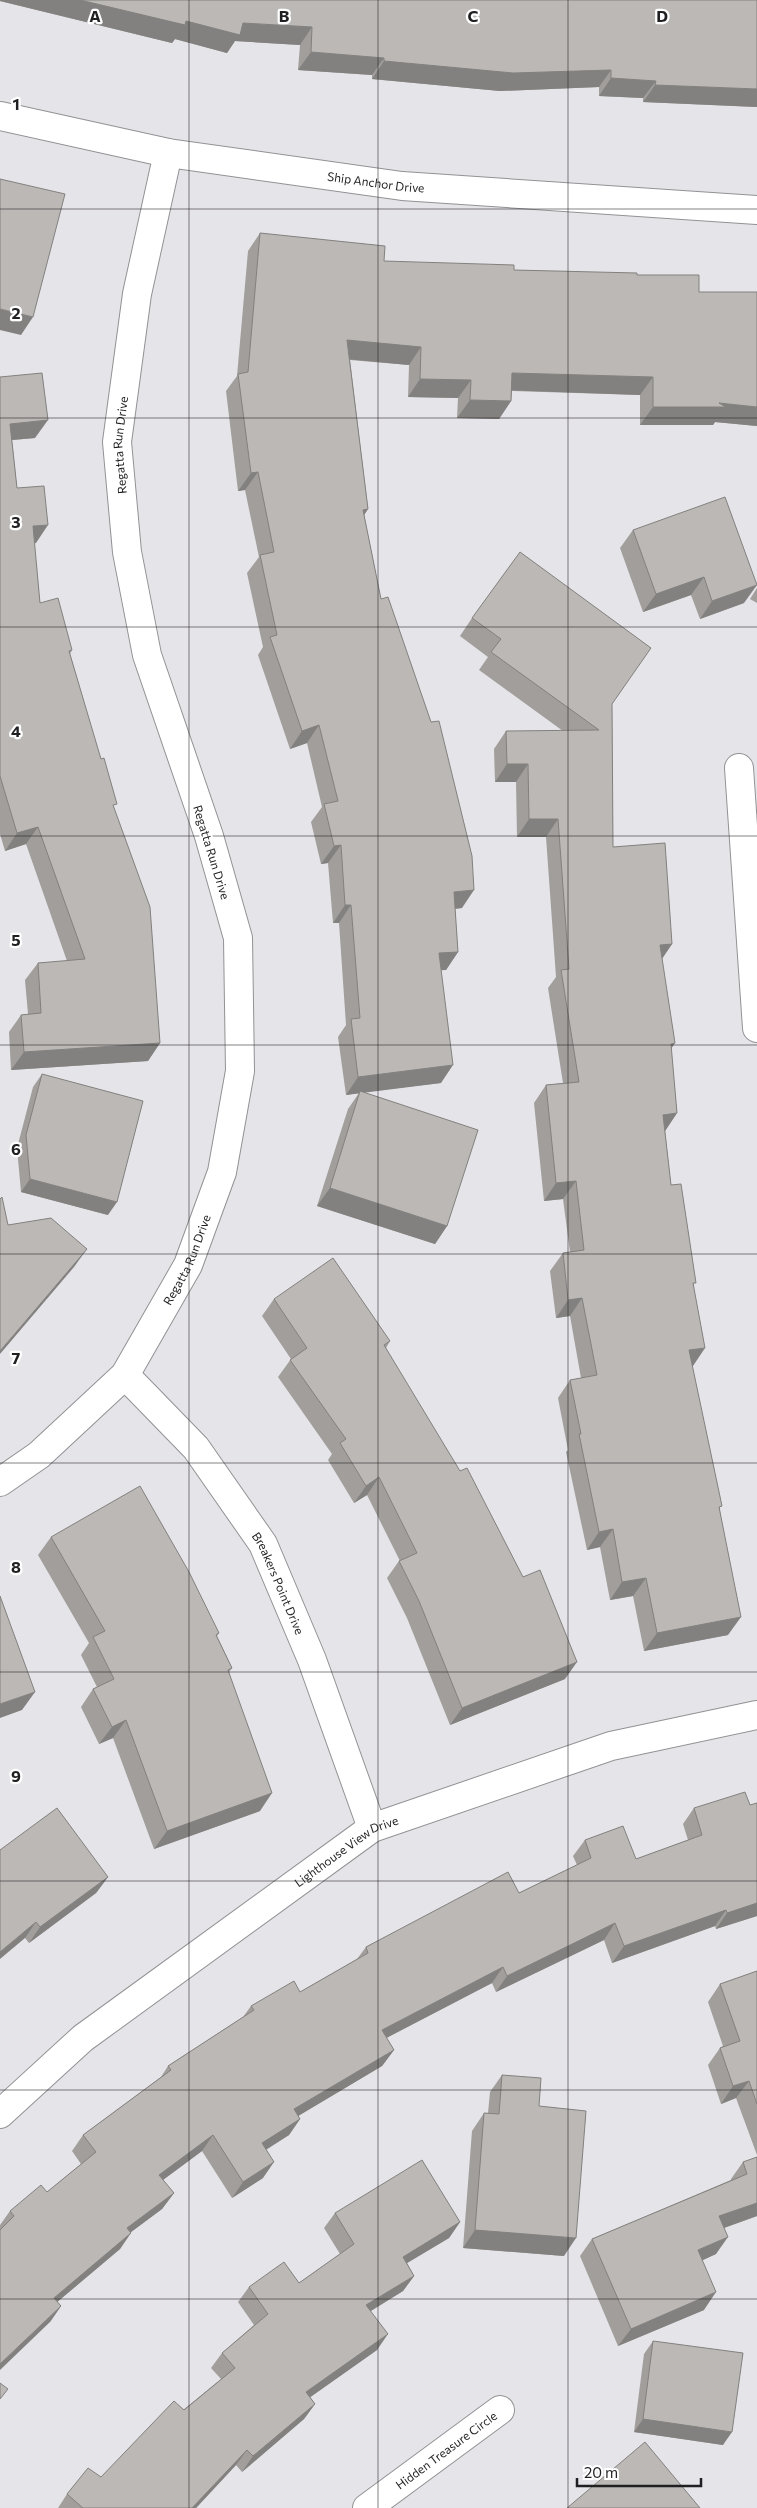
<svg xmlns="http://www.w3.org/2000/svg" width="757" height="2508" font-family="Commissioner,sans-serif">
  <rect width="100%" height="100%" fill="#e5e4e8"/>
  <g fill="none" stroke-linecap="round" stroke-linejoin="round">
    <defs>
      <g id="street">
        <path id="s1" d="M0 116 168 153 402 186 757 210"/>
        <path d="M739 768 757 1028"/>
        <path id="s2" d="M125 1375 196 1448 263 1544 312 1660 372 1828"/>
        <path id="s3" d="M0 1482 39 1455 125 1375 188 1265 222 1172 240 1071 238 938 209 836 147 655 127 552 117 442 137 294 168 153"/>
        <path id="s4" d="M0 2114 83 2038 372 1828 611 1746 757 1715"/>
        <path id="s5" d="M367 2508 500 2410"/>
      </g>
    </defs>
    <use href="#street" stroke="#929295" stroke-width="30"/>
    <use href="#street" stroke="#fff" stroke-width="28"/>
  </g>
  <g fill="#a19e9c">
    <path d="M0 0H757V107L643 102V98L599 96V87L500 91 372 79V75L298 70 300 45 235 41 227 53 175 39 172 43 0 1Z"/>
    <path d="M260 233 384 261 514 270 637 275 699 292H757V426L715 422 713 425H640V395L512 391 511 401 499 419 457 418 458 398 408 397 409 365 350 360 368 509 364 515 381 599 462 908 455 909 458 952 446 970H441V1083L363 1092 447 1226 435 1244 317 1206 348 1109 359 1093 346 1095 338 1037 346 1025 339 923H333L328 863 321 864 311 822 322 807 307 743 290 749 258 655 263 647 247 573 259 557 245 490 238 491 226 391 237 376 248 251Z"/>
    <path d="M0 377 35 438 12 440 17 488 36 543H34L40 603 72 650 70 654 114 808 160 1043 148 1061 11 1070 9 1032 21 1015 28 1014 25 980 38 963 67 961 26 844 5 851 0 834Z"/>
    <path d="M633 530 744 603 700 619 691 595 643 612 620 548Z"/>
    <path d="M757 588V603L750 599Z"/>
    <path d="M472 618 612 704 613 847 672 944 662 958 677 1113 665 1131 671 1185 694 1286 692 1366 720 1509 728 1635 644 1651 633 1596 610 1600 600 1547 587 1550 566 1452 568 1450 558 1398 570 1380 581 1378 570 1316 556 1318 550 1271 563 1253 570 1252 563 1199 544 1201 534 1103 546 1085 563 1083 548 988 556 977 546 837H517L516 782H495L494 749 506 731H563L479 670 488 657 460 636Z"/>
    <path d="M42 1074 108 1215 21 1192 17 1148 33 1087Z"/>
    <path d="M274 1299 390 1341 386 1348 565 1679 450 1725 407 1618 387 1578 399 1561H400L367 1495 354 1503 328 1460 332 1454 278 1377 291 1359 262 1316Z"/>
    <path d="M51 1537 219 1633 217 1636 232 1668 229 1672 260 1811 154 1849 113 1738 99 1744 81 1707 93 1689 97 1687 81 1655 89 1643 38 1555Z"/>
    <path d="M694 1808 757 1916 716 1929 715 1926 612 1963 604 1940 496 1992 492 1983 386 2038 394 2050 382 2066 298 2116 300 2119 289 2135 266 2150 263 2178 232 2198 202 2151 163 2180 174 2193 162 2209 131 2232 120 2249 57 2302 61 2306 50 2322 0 2229V2225L10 2211 47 2192 81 2164 72 2151 83 2135 161 2077 168 2066 243 2017 251 2006 300 1992 357 1959 366 1947 519 1893 577 1865 573 1856 585 1840 636 1859 688 1840 683 1824Z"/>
    <path d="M0 1850 108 1877 96 1893 29 1943 25 1938Z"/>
    <path d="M757 1971V2155L736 2098 721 2104 708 2065 720 2048 723 2046 708 2002 720 1984Z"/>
    <path d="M502 2075 564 2256 463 2248 472 2131 484 2113H488L490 2092Z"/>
    <path d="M757 2157V2216L724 2228 716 2254 702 2260 704 2310 618 2346 580 2256 592 2239 731 2180V2179L743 2162Z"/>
    <path d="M335 2213 460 2222 449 2238 407 2263 414 2276 403 2291 371 2311 377 2350 310 2397 315 2404 304 2419 242 2472 236 2465 196 2508H58L67 2494 101 2477 221 2379 211 2368 222 2353 254 2325 238 2302 249 2287 299 2283 340 2254 324 2228Z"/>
    <path d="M653 2341 723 2445 634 2432 644 2354Z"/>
  </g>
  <g fill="#83817f">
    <path d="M0 0H80L186 21 243 23 312 27 300 45 235 41 227 53 175 39 172 43 0 1Z"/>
    <path d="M311 52 384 58 372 75 298 70Z"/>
    <path d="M384 61 611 70 599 87 500 91 372 79Z"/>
    <path d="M611 78 656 81 643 98 599 96Z"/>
    <path d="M655 85 757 89V107L643 102Z"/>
    <path d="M0 309 33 317 21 335 0 330Z"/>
    <path d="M347 340 421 347 409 365 335 358Z"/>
    <path d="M512 373 653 377 640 395 499 390Z"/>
    <path d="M420 379 471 380 458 398 408 397Z"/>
    <path d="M470 400 511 401 499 419 457 418Z"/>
    <path d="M719 403 757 407V426L715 422 713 425H640L653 407Z"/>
    <path d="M48 420 35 438 0 441 10 424Z"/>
    <path d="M258 472 245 490 238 491 251 473Z"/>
    <path d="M368 509 356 527 363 510Z"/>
    <path d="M48 525 36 543 21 544 33 526Z"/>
    <path d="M704 577 691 595 643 612 656 594Z"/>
    <path d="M757 585 744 603 700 619 712 601Z"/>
    <path d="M319 725 307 743 290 749 302 731Z"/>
    <path d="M507 764H528L516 782H495Z"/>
    <path d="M529 819H558L546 837H517Z"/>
    <path d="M38 827 26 844 5 851 17 833Z"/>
    <path d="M341 845 328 863 321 864 334 846Z"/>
    <path d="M474 890 462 908 441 910 454 892Z"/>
    <path d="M345 905H351L339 923H333Z"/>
    <path d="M672 944 660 962V945Z"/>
    <path d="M458 952 446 970 426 971 439 953Z"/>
    <path d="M160 1043 148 1061 11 1070 24 1052Z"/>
    <path d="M675 1043 663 1061 671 1044Z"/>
    <path d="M453 1065 441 1083 346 1095 358 1077Z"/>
    <path d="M677 1113 665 1131 663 1115Z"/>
    <path d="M30 1179 117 1202 108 1215 21 1192Z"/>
    <path d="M576 1181 563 1199 544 1201 556 1183Z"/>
    <path d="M330 1188 447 1226 435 1244 317 1206Z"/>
    <path d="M87 1249 74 1267 0 1354V1351Z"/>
    <path d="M582 1298 570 1316 556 1318 568 1300Z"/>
    <path d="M705 1348 693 1366 676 1368 689 1350Z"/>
    <path d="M379 1477 367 1495 354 1503 366 1486Z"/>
    <path d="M613 1529 600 1547 587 1550 599 1532Z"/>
    <path d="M646 1578 633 1596 610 1600 622 1582Z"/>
    <path d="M741 1617 728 1635 644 1651 657 1633Z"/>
    <path d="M577 1662 565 1679 450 1725 462 1708Z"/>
    <path d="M35 1692 22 1710 0 1718V1704Z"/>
    <path d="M126 1720 113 1738 99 1744 112 1727Z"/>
    <path d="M272 1793 260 1811 154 1849 167 1831Z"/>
    <path d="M108 1877 96 1893 29 1943 40 1927Z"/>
    <path d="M757 1903V1916L716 1929 727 1913Z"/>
    <path d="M726 1910 715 1926 612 1963 624 1946Z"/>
    <path d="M36 1922 25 1938 0 1959V1952Z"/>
    <path d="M615 1923 604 1940 496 1992 507 1976Z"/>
    <path d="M503 1967 492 1983 371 2046 382 2030Z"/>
    <path d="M394 2050 382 2066 283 2125 294 2109Z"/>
    <path d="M749 2081 736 2098 721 2104 733 2086Z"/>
    <path d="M300 2119 289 2135 251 2159 262 2143Z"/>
    <path d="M213 2135 202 2151 148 2191 159 2175Z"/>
    <path d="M274 2162 263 2178 232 2198 243 2182Z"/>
    <path d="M174 2193 162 2209 115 2244 127 2228Z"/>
    <path d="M757 2203V2216L707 2234 719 2216Z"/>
    <path d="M460 2222 449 2238 392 2272 403 2257Z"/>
    <path d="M475 2230 576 2238 564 2256 463 2248Z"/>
    <path d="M131 2233 120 2249 43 2314 54 2298Z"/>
    <path d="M728 2237 716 2254 686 2268 698 2250Z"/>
    <path d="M414 2276 403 2291 356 2320 366 2305Z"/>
    <path d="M716 2292 704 2310 618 2346 631 2329Z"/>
    <path d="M61 2306 50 2322 0 2370V2364Z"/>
    <path d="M388 2334 377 2350 295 2408 306 2392Z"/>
    <path d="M315 2404 304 2419 242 2472 253 2456Z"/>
    <path d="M643 2419 732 2432 723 2445 634 2432Z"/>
    <path d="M247 2450 236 2465 196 2508H192Z"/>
  </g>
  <g fill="#bbb8b5" stroke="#83817f">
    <path d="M80 0H757V89L655 85 656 81 611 78V70L513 73 384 61V58L311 52 312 27 243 23 240 35 186 21 185 25Z"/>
    <path d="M0 179 65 194 33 317 0 309Z"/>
    <path d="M260 233 385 246 384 261 514 265V270L637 273V275H699V292H757V407L719 403 726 407H653V377L512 373 511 401 470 400 471 380 420 379 421 347 347 340 368 509 363 510 381 599 388 597 431 722 439 721 472 856 474 890 454 892 458 952 439 953 453 1065 358 1077 351 1019 360 1018 351 905H345L341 845 334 846 324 804 338 801 319 725 302 731 270 637 277 635 260 555 274 552 258 472 251 473 238 374 248 372Z"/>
    <path d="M42 373 48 420 10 424 17 488 44 486 48 525 33 526 40 603 58 598 72 650 69 651 101 759 104 758 117 804 113 805 150 907 160 1043 24 1052 21 1015 41 1013 38 963 85 959 38 827 17 833 0 776V377Z"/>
    <path d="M725 497 757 585 712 601 704 577 656 594 633 530Z"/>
    <path d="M520 552 651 648 612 704 613 847 665 843 672 944 660 945 675 1043 671 1044 677 1113 663 1115 671 1185 681 1184 696 1283H693L705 1348 689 1350 722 1506 719 1507 741 1617 657 1633 646 1578 622 1582 613 1529 599 1532 579 1434H581L570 1380 597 1375 582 1298 568 1300 563 1253 584 1250 576 1181 556 1183 546 1085 579 1082 561 970 569 969 558 819H529L528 764H507L506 731 599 730 491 652 501 639 472 618Z"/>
    <path d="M42 1074 143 1101 117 1202 30 1179 26 1135Z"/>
    <path d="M360 1091 478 1130 447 1226 330 1188Z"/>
    <path d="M2 1197 8 1225 51 1218 87 1249 0 1351V1199Z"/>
    <path d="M333 1258 390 1341 384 1345 460 1471 467 1468 523 1577 540 1570 577 1662 462 1708 419 1601 399 1561 417 1553 379 1477 366 1486 340 1443 346 1439 290 1360 307 1348 274 1299Z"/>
    <path d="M140 1486 189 1572 219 1633 216 1635 232 1668 228 1670 272 1793 167 1831 126 1720 112 1727 93 1689 114 1679 93 1637 105 1631 51 1537Z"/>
    <path d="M0 1596 35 1692 0 1704Z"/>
    <path d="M745 1792 750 1805 757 1803V1903L727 1913 726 1910 624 1946 615 1923 507 1976 503 1967 382 2030 394 2050 294 2109 300 2119 262 2143 274 2162 243 2182 213 2135 159 2175 174 2193 127 2228 131 2233 54 2298 61 2306 0 2364V2230L14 2216 10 2211 41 2185 47 2192 96 2152 83 2135 171 2070 168 2066 254 2010 251 2006 294 1981 300 1992 368 1953 366 1947 508 1872 519 1893 591 1858 585 1840 623 1826 636 1859 702 1835 694 1808Z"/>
    <path d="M57 1808 108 1877 40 1927 36 1922 0 1952V1850Z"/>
    <path d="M757 1971V2104L749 2081 733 2086 720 2048 740 2041 720 1984Z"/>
    <path d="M502 2075 541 2078 539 2106 586 2111 576 2238 475 2230 484 2113 499 2114Z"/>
    <path d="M757 2157V2203L719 2216 728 2237 698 2250 716 2292 631 2329 592 2239 747 2174 743 2162Z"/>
    <path d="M422 2160 460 2222 403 2257 414 2276 366 2305 388 2334 306 2392 315 2404 253 2456 247 2450 192 2508H83L67 2494 88 2468 101 2477 174 2401 184 2410 235 2368 222 2353 268 2314 249 2287 284 2262 299 2283 354 2244 335 2213Z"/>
    <path d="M653 2341 743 2353 732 2432 643 2419Z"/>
    <path d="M0 2383 8 2389 0 2399Z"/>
    <path d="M645 2442 700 2508H567Z"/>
  </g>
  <path fill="none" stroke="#201f21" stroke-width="1" stroke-opacity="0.55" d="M189 0V2508M378 0V2508M568 0V2508M0 209H757M0 418H757M0 627H757M0 836H757M0 1045H757M0 1254H757M0 1463H757M0 1672H757M0 1881H757M0 2090H757M0 2299H757"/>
  <g text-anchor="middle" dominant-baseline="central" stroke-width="4.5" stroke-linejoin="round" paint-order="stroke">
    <g font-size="12" fill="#201f21" stroke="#fff">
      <text stroke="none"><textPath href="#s1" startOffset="382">Ship Anchor Drive</textPath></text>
      <text stroke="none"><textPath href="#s3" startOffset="1136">Regatta Run Drive</textPath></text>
      <text transform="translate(212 852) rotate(73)">Regatta Run Drive</text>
      <text stroke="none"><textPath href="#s3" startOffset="296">Regatta Run Drive</textPath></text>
      <text stroke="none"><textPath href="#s2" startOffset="261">Breakers Point Drive</textPath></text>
      <text stroke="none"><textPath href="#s4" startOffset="436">Lighthouse View Drive</textPath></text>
      <text stroke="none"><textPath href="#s5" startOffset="98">Hidden Treasure Circle</textPath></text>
    </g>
  </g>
  <g font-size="16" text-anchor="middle" font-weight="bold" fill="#201f21" stroke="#fff" stroke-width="4.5" stroke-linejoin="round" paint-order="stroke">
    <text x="95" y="22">A</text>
    <text x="284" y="22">B</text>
    <text x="473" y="22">C</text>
    <text x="662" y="22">D</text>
    <text x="16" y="110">1</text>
    <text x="16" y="319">2</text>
    <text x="16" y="528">3</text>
    <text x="16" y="737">4</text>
    <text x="16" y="946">5</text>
    <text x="16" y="1155">6</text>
    <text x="16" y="1364">7</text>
    <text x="16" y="1573">8</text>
    <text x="16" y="1782">9</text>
  </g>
  <path d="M577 2478v8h124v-8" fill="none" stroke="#201f21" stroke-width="2.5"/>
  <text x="584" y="2478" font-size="15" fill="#201f21" stroke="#ffffff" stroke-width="4" paint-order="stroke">20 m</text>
</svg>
